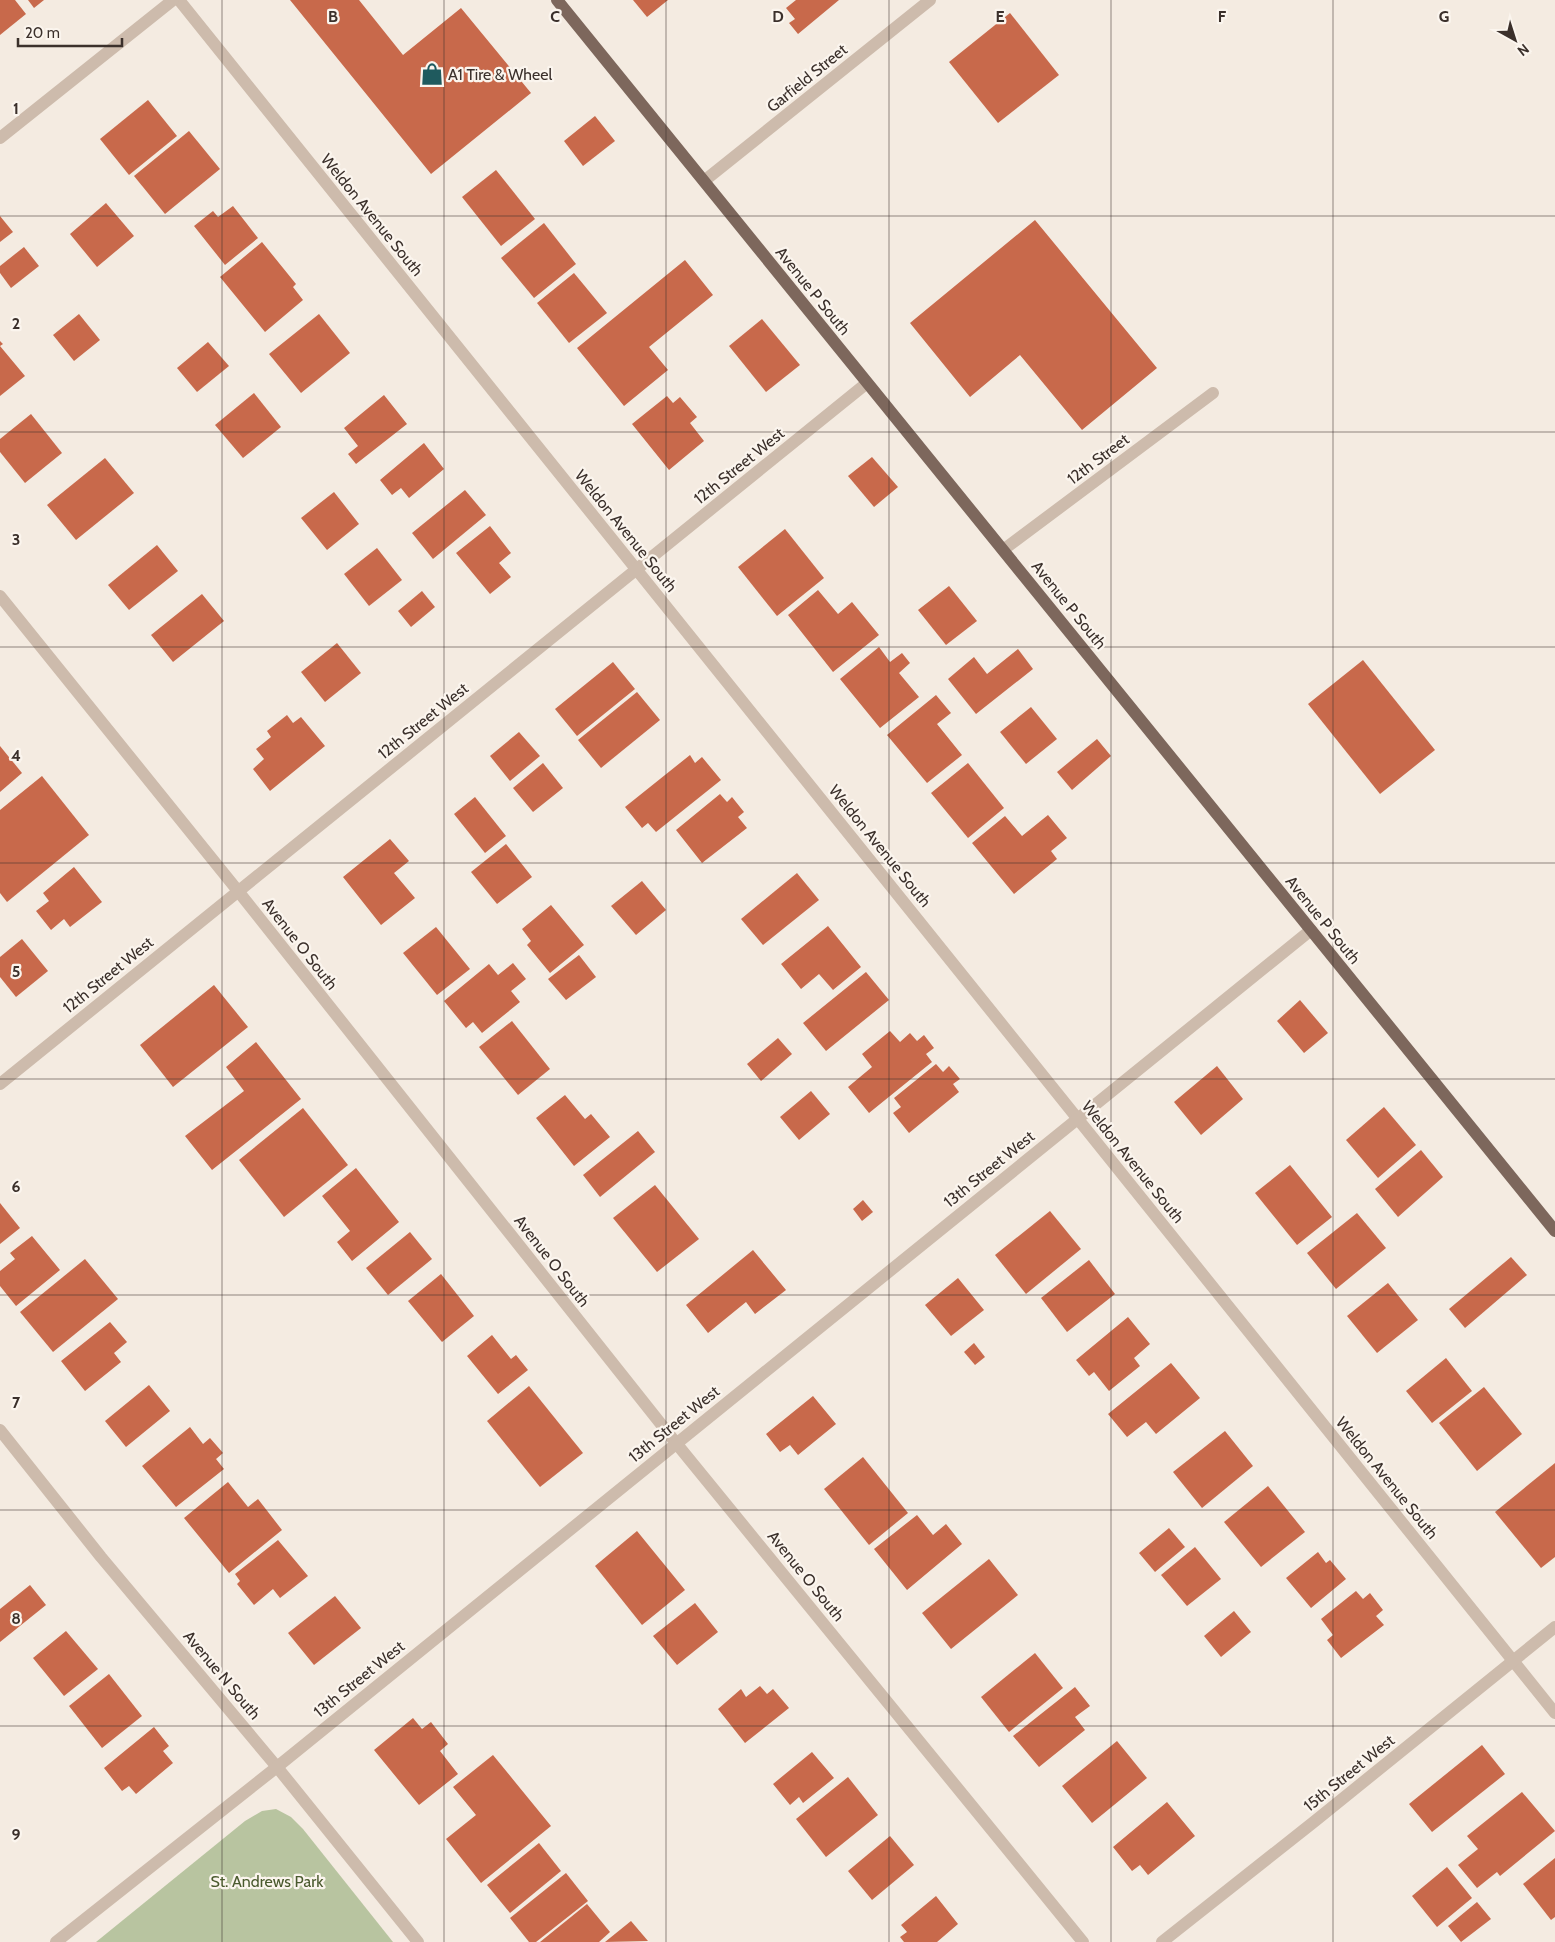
<svg xmlns="http://www.w3.org/2000/svg" width="1555" height="1942" font-family="Cabin,sans-serif">
  <rect width="100%" height="100%" fill="#f4ebe1"/>
  <path fill="#b8c4a0" d="M276 1809 291 1817 303 1829 393 1942H96L245 1821 262 1811Z"/>
  <g fill="#c8694b">
    <path d="M0 0H15L26 14 0 35Z"/>
    <path d="M28 0H44L34 8Z"/>
    <path d="M290 0H359L403 55 461 8 531 93 431 174Z"/>
    <path d="M633 0H668L647 17Z"/>
    <path d="M796 0H839L798 34 789 23 795 19 786 8Z"/>
    <path d="M1010 13 1059 75 998 123 949 62Z"/>
    <path d="M148 100 177 136 129 175 100 139Z"/>
    <path d="M595 116 615 141 583 166 564 141Z"/>
    <path d="M189 131 220 169 165 214 134 176Z"/>
    <path d="M496 170 535 219 501 246 462 197Z"/>
    <path d="M106 203 134 236 97 267 70 234Z"/>
    <path d="M233 206 258 238 225 265 194 226 213 211 218 217Z"/>
    <path d="M0 216 13 232 0 242Z"/>
    <path d="M1035 220 1157 368 1082 430 1020 355 970 397 910 323Z"/>
    <path d="M544 223 576 264 534 298 501 258Z"/>
    <path d="M262 242 296 284 293 287 303 300 265 332 220 277Z"/>
    <path d="M24 247 39 266 11 288 0 273V266Z"/>
    <path d="M685 260 713 295 649 347 668 370 624 406 577 348Z"/>
    <path d="M574 273 607 313 569 343 537 303Z"/>
    <path d="M79 314 100 340 74 361 53 335Z"/>
    <path d="M319 314 350 353 301 393 269 354Z"/>
    <path d="M762 319 800 365 766 392 729 346Z"/>
    <path d="M0 341 3 344 0 346 25 376 0 396Z"/>
    <path d="M208 342 229 366 197 392 177 368Z"/>
    <path d="M254 393 281 427 243 458 215 425Z"/>
    <path d="M384 395 407 424 356 464 348 454 358 446 344 428Z"/>
    <path d="M667 396 673 403 680 397 697 417 690 423 704 441 669 470 632 424Z"/>
    <path d="M31 414 62 453 25 483 0 452V439Z"/>
    <path d="M424 443 444 469 409 498 401 488 392 495 380 480Z"/>
    <path d="M872 457 898 487 874 507 848 476Z"/>
    <path d="M105 458 134 493 76 540 47 505Z"/>
    <path d="M465 490 486 515 433 559 412 533Z"/>
    <path d="M334 492 359 524 327 550 301 518Z"/>
    <path d="M490 526 511 553 499 563 511 577 490 594 456 553Z"/>
    <path d="M785 529 824 578 777 616 738 567Z"/>
    <path d="M157 545 178 571 129 610 108 585Z"/>
    <path d="M377 548 402 580 369 606 344 574Z"/>
    <path d="M949 586 977 621 946 645 918 610Z"/>
    <path d="M818 590 838 614 852 602 879 635 833 672 788 615Z"/>
    <path d="M422 591 435 607 411 627 398 611Z"/>
    <path d="M202 594 224 621 173 662 151 635Z"/>
    <path d="M337 643 361 673 325 702 301 672Z"/>
    <path d="M879 647 890 662 902 653 910 663 899 673 919 697 880 728 840 679Z"/>
    <path d="M1018 649 1033 669 976 714 948 679 974 657 987 674Z"/>
    <path d="M1363 660 1435 750 1380 794 1308 704Z"/>
    <path d="M613 662 635 689 577 736 555 709Z"/>
    <path d="M637 692 660 720 601 768 578 740Z"/>
    <path d="M936 695 951 713 937 724 962 755 927 783 887 735Z"/>
    <path d="M1031 707 1057 739 1026 764 1000 732Z"/>
    <path d="M287 715 293 723 301 717 325 746 270 791 253 769 264 759 256 749 271 737 267 731Z"/>
    <path d="M519 732 540 756 510 781 490 756Z"/>
    <path d="M1097 739 1111 756 1072 790 1057 772Z"/>
    <path d="M0 746 22 773 0 792Z"/>
    <path d="M690 755 695 763 702 757 721 780 656 832 648 823 642 828 625 807Z"/>
    <path d="M543 763 563 788 533 812 513 788Z"/>
    <path d="M968 763 1004 808 968 838 931 793Z"/>
    <path d="M42 776 89 835 7 902 0 893V810Z"/>
    <path d="M720 794 727 802 732 797 744 812 738 817 747 828 702 863 676 830Z"/>
    <path d="M475 797 506 836 485 853 454 814Z"/>
    <path d="M1048 815 1067 838 1051 851 1057 859 1014 894 972 843 1005 816 1022 836Z"/>
    <path d="M390 839 409 861 394 873 415 898 381 925 343 877Z"/>
    <path d="M506 844 532 877 497 904 471 872Z"/>
    <path d="M74 867 102 902 70 927 64 919 51 930 36 911 49 901 43 893Z"/>
    <path d="M797 873 819 900 763 945 741 919Z"/>
    <path d="M642 881 666 910 636 935 611 906Z"/>
    <path d="M551 905 584 945 550 973 527 945 531 941 522 929Z"/>
    <path d="M828 926 861 967 833 990 819 974 801 989 781 964Z"/>
    <path d="M436 927 470 969 437 995 403 953Z"/>
    <path d="M22 939 48 971 16 997 0 977V957Z"/>
    <path d="M579 955 596 977 566 1000 548 979Z"/>
    <path d="M513 963 526 979 511 991 520 1002 482 1033 473 1022 466 1028 444 1001 489 964 498 975Z"/>
    <path d="M866 972 889 1000 826 1051 803 1023Z"/>
    <path d="M214 985 248 1027 173 1087 140 1045Z"/>
    <path d="M1300 1000 1328 1033 1304 1053 1277 1021Z"/>
    <path d="M512 1021 550 1069 518 1095 479 1047Z"/>
    <path d="M890 1031 900 1042 910 1033 917 1041 924 1035 934 1048 926 1054 932 1062 869 1113 848 1087 872 1067 862 1054Z"/>
    <path d="M778 1038 792 1054 761 1081 747 1064Z"/>
    <path d="M256 1042 301 1099 212 1170 185 1136 244 1091 226 1067Z"/>
    <path d="M936 1064 943 1072 949 1066 960 1079 953 1084 959 1092 909 1133 893 1113 901 1107 894 1098Z"/>
    <path d="M1217 1066 1243 1099 1201 1135 1174 1102Z"/>
    <path d="M811 1091 830 1114 799 1140 780 1117Z"/>
    <path d="M565 1095 585 1119 591 1114 610 1137 574 1166 536 1118Z"/>
    <path d="M1384 1107 1416 1145 1378 1178 1346 1140Z"/>
    <path d="M303 1108 348 1165 284 1217 239 1160Z"/>
    <path d="M638 1131 655 1152 600 1197 583 1175Z"/>
    <path d="M1421 1150 1443 1177 1398 1217 1375 1189Z"/>
    <path d="M1290 1165 1332 1217 1297 1245 1255 1193Z"/>
    <path d="M356 1168 399 1222 352 1261 337 1242 350 1231 322 1196Z"/>
    <path d="M655 1185 699 1239 657 1272 613 1218Z"/>
    <path d="M863 1200 873 1212 862 1221 853 1209Z"/>
    <path d="M0 1203 20 1228 0 1244Z"/>
    <path d="M1050 1211 1081 1249 1026 1294 995 1255Z"/>
    <path d="M1357 1213 1386 1248 1336 1289 1307 1253Z"/>
    <path d="M410 1232 432 1259 388 1295 366 1268Z"/>
    <path d="M32 1236 60 1270 16 1306 0 1286V1271L15 1259 10 1253Z"/>
    <path d="M753 1250 786 1290 755 1314 746 1302 708 1333 686 1305Z"/>
    <path d="M1511 1257 1527 1275 1465 1328 1449 1309Z"/>
    <path d="M85 1259 118 1299 53 1352 20 1312Z"/>
    <path d="M1089 1260 1115 1294 1067 1332 1041 1298Z"/>
    <path d="M441 1274 474 1316 442 1342 408 1301Z"/>
    <path d="M958 1278 984 1310 951 1336 925 1305Z"/>
    <path d="M1388 1283 1418 1320 1377 1353 1347 1316Z"/>
    <path d="M1128 1317 1150 1344 1134 1358 1140 1366 1109 1391 1094 1372 1089 1376 1076 1360Z"/>
    <path d="M110 1322 127 1342 114 1353 121 1362 85 1391 61 1361Z"/>
    <path d="M492 1335 511 1359 516 1355 528 1370 498 1394 467 1356Z"/>
    <path d="M974 1343 985 1357 975 1365 964 1352Z"/>
    <path d="M1446 1358 1472 1391 1432 1423 1406 1391Z"/>
    <path d="M1171 1363 1200 1398 1156 1434 1146 1422 1127 1437 1108 1414Z"/>
    <path d="M149 1385 170 1411 126 1447 105 1421Z"/>
    <path d="M529 1386 583 1453 540 1487 487 1421Z"/>
    <path d="M1484 1387 1522 1434 1477 1471 1439 1423Z"/>
    <path d="M813 1396 836 1424 798 1455 790 1445 780 1452 766 1434Z"/>
    <path d="M190 1427 203 1444 210 1438 223 1453 216 1459 224 1469 176 1507 142 1466Z"/>
    <path d="M1225 1431 1253 1466 1202 1508 1173 1472Z"/>
    <path d="M863 1457 908 1513 869 1545 824 1489Z"/>
    <path d="M1555 1463V1557L1541 1568 1495 1512Z"/>
    <path d="M228 1482 248 1507 258 1499 282 1530 229 1573 184 1518Z"/>
    <path d="M1268 1486 1305 1532 1261 1567 1224 1522Z"/>
    <path d="M917 1515 933 1535 946 1524 962 1544 907 1590 874 1549Z"/>
    <path d="M1169 1528 1185 1547 1155 1572 1139 1553Z"/>
    <path d="M637 1531 685 1590 642 1625 595 1566Z"/>
    <path d="M278 1540 308 1576 280 1598 273 1589 254 1605 237 1584 240 1581 235 1574Z"/>
    <path d="M1195 1547 1221 1579 1187 1606 1161 1575Z"/>
    <path d="M1318 1552 1326 1563 1330 1560 1346 1579 1311 1608 1286 1578Z"/>
    <path d="M989 1559 1018 1595 951 1649 922 1613Z"/>
    <path d="M30 1585 46 1605 0 1642V1609Z"/>
    <path d="M1356 1591 1363 1599 1370 1593 1383 1610 1376 1616 1384 1625 1341 1658 1327 1640 1333 1635 1321 1619Z"/>
    <path d="M335 1596 361 1628 314 1665 288 1633Z"/>
    <path d="M695 1603 718 1632 677 1665 653 1636Z"/>
    <path d="M1234 1611 1251 1632 1221 1657 1204 1636Z"/>
    <path d="M66 1631 98 1669 64 1696 33 1658Z"/>
    <path d="M1035 1653 1063 1688 1009 1732 981 1697Z"/>
    <path d="M109 1674 142 1716 102 1748 69 1706Z"/>
    <path d="M760 1686 767 1694 773 1689 789 1708 745 1743 718 1709 741 1689 746 1697Z"/>
    <path d="M1075 1687 1090 1706 1075 1717 1085 1730 1039 1767 1013 1736Z"/>
    <path d="M413 1718 422 1729 431 1722 448 1744 440 1751 458 1774 419 1805 374 1750Z"/>
    <path d="M154 1727 169 1746 163 1751 173 1763 136 1794 129 1786 122 1791 104 1768Z"/>
    <path d="M1117 1741 1147 1778 1092 1823 1062 1786Z"/>
    <path d="M1482 1745 1505 1774 1432 1832 1409 1804Z"/>
    <path d="M812 1752 834 1778 803 1803 799 1797 790 1805 773 1784Z"/>
    <path d="M493 1755 551 1826 481 1883 446 1839 476 1815 453 1787Z"/>
    <path d="M848 1777 878 1815 826 1857 796 1819Z"/>
    <path d="M1522 1792 1555 1831 1500 1876 1497 1872 1477 1888 1458 1865 1478 1849 1467 1836Z"/>
    <path d="M1167 1802 1195 1836 1148 1875 1140 1865 1132 1871 1113 1847Z"/>
    <path d="M890 1836 914 1865 872 1900 848 1871Z"/>
    <path d="M539 1843 561 1871 510 1913 487 1885Z"/>
    <path d="M1555 1858V1917L1551 1920 1523 1884Z"/>
    <path d="M1447 1867 1472 1898 1437 1927 1412 1896Z"/>
    <path d="M566 1873 588 1901 536 1942H529L510 1918Z"/>
    <path d="M936 1896 958 1924 937 1942H904L900 1937 907 1932 901 1925Z"/>
    <path d="M1477 1902 1491 1919 1461 1942 1448 1926Z"/>
    <path d="M587 1904 610 1932 599 1942H540Z"/>
    <path d="M631 1921 648 1941 605 1942Z"/>
  </g>
  <g fill="none" stroke-linecap="round" stroke-linejoin="round">
    <g stroke="#cdbbac" stroke-width="12">
      <path d="M179 0 1555 1713"/>
      <path d="M0 138 173 0"/>
      <path d="M704 181 930 0"/>
      <path d="M1003 550 1213 393"/>
      <path d="M0 596 238 891 676 1443 1083 1942"/>
      <path d="M0 1084 867 383"/>
      <path d="M0 1430 101 1557 277 1767 418 1942"/>
      <path d="M56 1942 277 1767 1311 930"/>
      <path d="M1162 1942 1315 1821 1555 1627"/>
    </g>
    <path stroke="#7d675c" stroke-width="12" d="M557 0 1555 1231"/>
  </g>
  <path fill="none" stroke="#3b302b" stroke-width="1" stroke-opacity="0.55" d="M222 0V1942M444 0V1942M666 0V1942M889 0V1942M1111 0V1942M1333 0V1942M0 216H1555M0 432H1555M0 647H1555M0 863H1555M0 1079H1555M0 1295H1555M0 1510H1555M0 1726H1555"/>
  <defs>
    <symbol id="shop-bare" viewBox="-9 -9 18 18"><path d="M-5-2.5h2.3a2.7 3.5 0 0 1 5.4 0H5L5.5 6h-11ZM-1.5-2.5h3a1.5 2.3 0 0 0-3 0Z" fill="#1f5a5e" stroke="#fbf5ee" stroke-width="2.5" paint-order="stroke"/></symbol>
  </defs>
  <g fill-rule="evenodd">
    <use href="#shop-bare" x="416" y="58" width="32" height="32"/>
  </g>
  <g text-anchor="middle" dominant-baseline="central" stroke-width="4.5" stroke-linejoin="round" paint-order="stroke">
    <g font-size="16" fill="#3b302b" stroke="#fbf5ee" text-anchor="start">
      <text x="448" y="74">A1 Tire &amp; Wheel</text>
    </g>
    <g font-size="16" fill="#3b302b" stroke="#fbf5ee">
      <text transform="translate(807 78) rotate(-39)">Garfield Street</text>
      <text transform="translate(372 215) rotate(51)">Weldon Avenue South</text>
      <text transform="translate(813 291) rotate(51)">Avenue P South</text>
      <text transform="translate(1098 459) rotate(-37)">12th Street</text>
      <text transform="translate(739 466) rotate(-39)">12th Street West</text>
      <text transform="translate(626 531) rotate(51)">Weldon Avenue South</text>
      <text transform="translate(1069 605) rotate(51)">Avenue P South</text>
      <text transform="translate(423 721) rotate(-39)">12th Street West</text>
      <text transform="translate(880 846) rotate(51)">Weldon Avenue South</text>
      <text transform="translate(1323 920) rotate(51)">Avenue P South</text>
      <text transform="translate(300 944) rotate(52)">Avenue O South</text>
      <text transform="translate(108 975) rotate(-39)">12th Street West</text>
      <text transform="translate(1133 1162) rotate(51)">Weldon Avenue South</text>
      <text transform="translate(989 1169) rotate(-39)">13th Street West</text>
      <text transform="translate(552 1261) rotate(52)">Avenue O South</text>
      <text transform="translate(674 1424) rotate(-39)">13th Street West</text>
      <text transform="translate(1387 1478) rotate(51)">Weldon Avenue South</text>
      <text transform="translate(806 1576) rotate(51)">Avenue O South</text>
      <text transform="translate(222 1675) rotate(50)">Avenue N South</text>
      <text transform="translate(359 1679) rotate(-39)">13th Street West</text>
      <text transform="translate(1349 1773) rotate(-39)">15th Street West</text>
    </g>
    <g font-size="16" fill="#4a5a2e" stroke="#fbf5ee">
      <text x="267" y="1881">St. Andrews Park</text>
    </g>
  </g>
  <g font-size="16" text-anchor="middle" font-weight="bold" fill="#3b302b" stroke="#fbf5ee" stroke-width="4.5" stroke-linejoin="round" paint-order="stroke">
    <text x="333" y="22">B</text>
    <text x="555" y="22">C</text>
    <text x="778" y="22">D</text>
    <text x="1000" y="22">E</text>
    <text x="1222" y="22">F</text>
    <text x="1444" y="22">G</text>
    <text x="16" y="114">1</text>
    <text x="16" y="329">2</text>
    <text x="16" y="545">3</text>
    <text x="16" y="761">4</text>
    <text x="16" y="977">5</text>
    <text x="16" y="1192">6</text>
    <text x="16" y="1408">7</text>
    <text x="16" y="1624">8</text>
    <text x="16" y="1840">9</text>
  </g>
  <g transform="translate(1515 40) rotate(141)" stroke="#fbf5ee" stroke-width="4" paint-order="stroke">
  <path d="M0-4L9 19L0 12L-9 19Z" fill="#3b302b"/>
  <text y="-8" font-size="14" font-weight="bold" text-anchor="middle" fill="#3b302b">N</text>
  </g>
  <path d="M18 38v8h104v-8" fill="none" stroke="#3b302b" stroke-width="2.5"/>
  <text x="25" y="38" font-size="15" fill="#3b302b" stroke="#fbf5ee" stroke-width="4" paint-order="stroke">20 m</text>
</svg>
